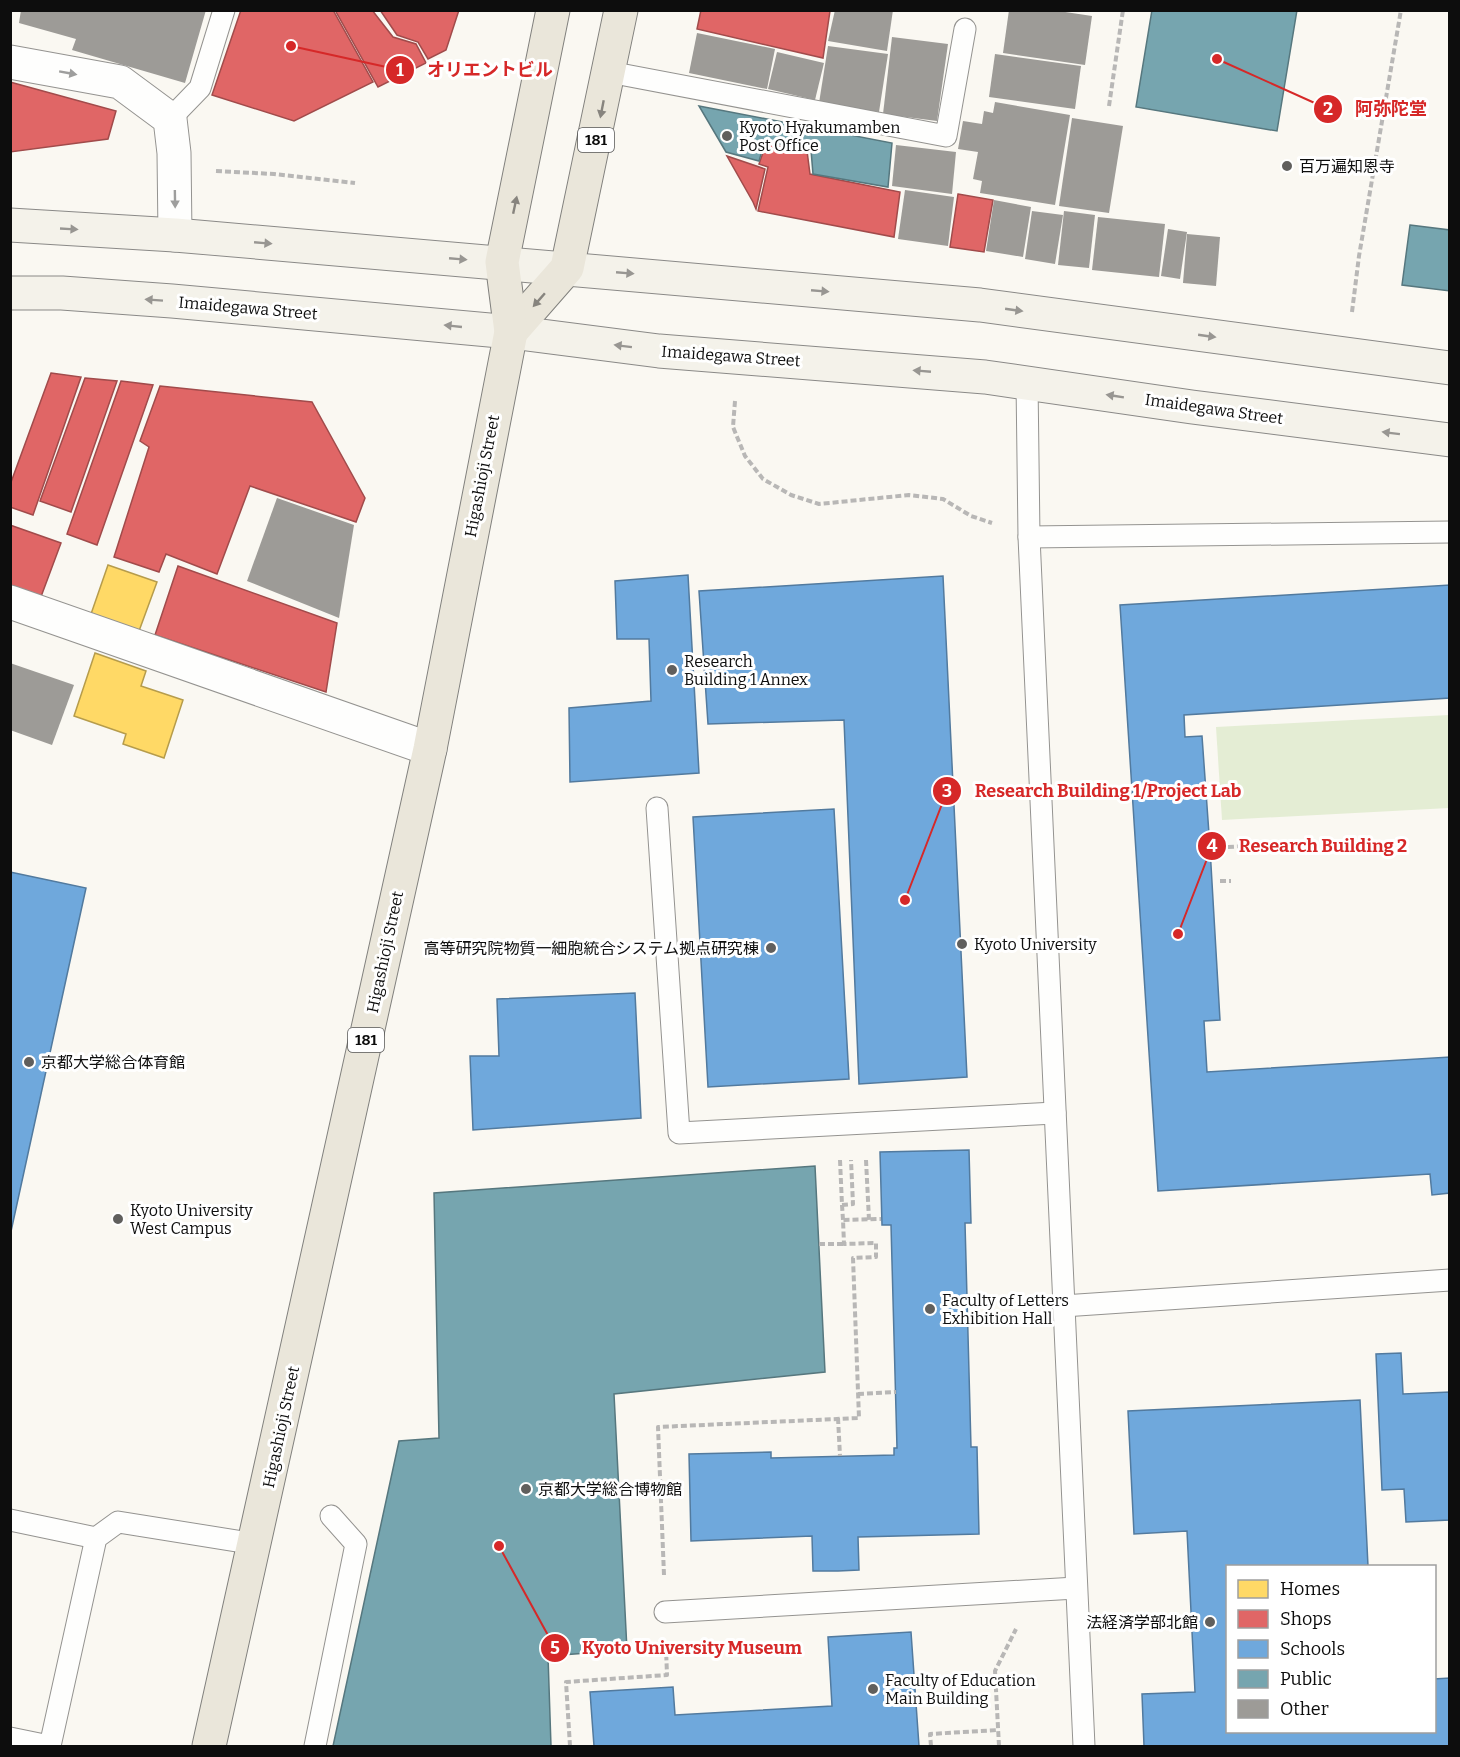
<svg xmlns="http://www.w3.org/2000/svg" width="1460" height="1757" font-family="Bitter,'Noto Sans JP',serif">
  <rect width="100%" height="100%" fill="#faf8f2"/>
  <path fill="#e4edd4" d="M1449 715V808L1222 820 1216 727Z"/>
  <g fill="#ffd966" stroke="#b69c4b" stroke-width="1.5">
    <path d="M108 565 157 582 139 631 91 614Z"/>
    <path d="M95 653 146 671 141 686 183 700 164 758 123 744 126 734 74 716Z"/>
  </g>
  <g fill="#e06666" stroke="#a14b4b" stroke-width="1.5">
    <path d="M241 10H333L373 82 294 121 212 95Z"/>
    <path d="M335 10H372L393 37 416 44 426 63 378 87Z"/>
    <path d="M380 10H459L446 50 428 59 418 42 397 35Z"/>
    <path d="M701 10 830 11 823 58 697 29Z"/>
    <path d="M10 82 116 111 108 139 10 152Z"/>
    <path d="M766 144 807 151 810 174 900 192 894 237 758 211 768 167 759 164Z"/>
    <path d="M727 156 765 169 756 209 753 202Z"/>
    <path d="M958 194 993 200 984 252 950 247Z"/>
    <path d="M51 373 81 377 33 515 10 507V485Z"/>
    <path d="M85 378 117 381 71 512 40 501Z"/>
    <path d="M121 381 153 385 97 545 67 534Z"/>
    <path d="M160 386 312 402 365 498 356 522 250 486 217 574 166 554 159 572 114 557 149 447 140 441Z"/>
    <path d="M10 525 61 543 39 602 10 592Z"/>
    <path d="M178 566 337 623 326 692 155 635Z"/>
  </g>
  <g fill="#6fa8dc" stroke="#527a9e" stroke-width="1.5">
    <path d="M688 575 699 773 570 782 569 708 651 701 649 639H617L615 581Z"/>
    <path d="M943 576 967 1077 859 1084 844 720 708 724 699 591Z"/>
    <path d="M1450 585V698L1184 715 1185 737 1202 736 1210 848 1220 1020 1204 1021 1207 1072 1450 1057V1193L1432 1195 1430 1174 1158 1191 1120 605Z"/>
    <path d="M834 809 849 1079 708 1087 693 817Z"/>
    <path d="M10 872 86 888 10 1236Z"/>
    <path d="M635 993 641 1118 473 1130 470 1056H499L497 999Z"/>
    <path d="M969 1150 971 1223H965L971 1447H977L979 1534 858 1537 859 1570 838 1571H813L812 1536 691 1541 689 1454 771 1452V1458L894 1455V1448H897L891 1225H882L880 1152Z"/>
    <path d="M1401 1353 1403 1394 1450 1392V1520L1406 1522 1404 1489 1382 1490 1376 1354Z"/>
    <path d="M1360 1400 1368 1566H1228V1732H1434V1679L1450 1678V1746H1144L1142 1694 1195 1692 1187 1531 1134 1534 1128 1411Z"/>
    <path d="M911 1632 919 1746H594L590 1692 673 1687 675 1715 832 1706 828 1637Z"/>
  </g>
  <g fill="#76a5af" stroke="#56777e" stroke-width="1.5">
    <path d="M1152 10H1297L1277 131 1136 107Z"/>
    <path d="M699 106 892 143 888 187 813 174 811 150 765 141 759 161 726 152Z"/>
    <path d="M1410 225 1450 230V291L1402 285Z"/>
    <path d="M815 1166 825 1372 614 1394 627 1650 548 1656 551 1746H333L399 1441 439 1438 434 1193Z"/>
  </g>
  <g fill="#9d9b97">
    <path d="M21 10H206L185 83 72 50 76 39 19 23Z"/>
    <path d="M835 10H893L887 51 828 41Z"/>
    <path d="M1009 10H1052L1092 16 1085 65 1003 53Z"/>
    <path d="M697 33 775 49 767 89 689 73Z"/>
    <path d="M892 37 948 44 937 121 883 114Z"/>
    <path d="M828 46 888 54 879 112 819 103Z"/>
    <path d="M777 52 824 63 815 100 768 89Z"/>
    <path d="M995 54 1081 66 1075 109 989 97Z"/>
    <path d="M995 102 1070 115 1055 205 980 193 982 181 973 179 978 152 958 149 963 121 982 124 984 111 993 113Z"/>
    <path d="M1072 118 1123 126 1109 213 1059 206Z"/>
    <path d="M896 145 956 152 952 194 892 186Z"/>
    <path d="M905 190 954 197 948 246 898 239Z"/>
    <path d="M994 200 1031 207 1023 257 986 251Z"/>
    <path d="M1032 211 1063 215 1055 264 1025 259Z"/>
    <path d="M1064 211 1095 215 1089 268 1058 265Z"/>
    <path d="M1098 217 1165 224 1159 277 1092 270Z"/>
    <path d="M1168 229 1187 232 1180 279 1161 276Z"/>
    <path d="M1187 234 1220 237 1216 286 1183 283Z"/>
    <path d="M277 498 354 525 339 618 247 581Z"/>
    <path d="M10 663 74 685 52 745 10 730Z"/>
  </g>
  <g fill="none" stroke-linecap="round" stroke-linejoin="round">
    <defs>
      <g id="lane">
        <path d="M609 72 946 136 965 29"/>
        <path d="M170 119 200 88 224 10"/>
        <path d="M1027 382 1029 537 1084 1746"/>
        <path d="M1029 537 1450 532"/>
        <path d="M657 808 679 1133 1055 1113"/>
        <path d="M1063 1306 1450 1280"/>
        <path d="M10 1520 96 1538"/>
        <path d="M665 1612 1076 1588"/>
        <path d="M10 1738 49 1746"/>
        <path d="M50 1746 96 1538 118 1522 255 1544"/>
        <path d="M315 1746 356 1544 331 1516"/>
      </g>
      <g id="street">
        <path d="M10 62 120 82 170 119 174 153 175 235"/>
        <path d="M10 602 430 749"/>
      </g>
      <g id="secondary">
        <path d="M10 225 175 235 980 305 1450 368"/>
        <path d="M10 293H62L172 301 511 332 659 351 985 377 1192 407 1450 440"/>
      </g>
      <g id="primary">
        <path d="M511 332 567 268 621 10"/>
        <path d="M209 1746 430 749 511 332 502 262 553 10"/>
      </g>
    </defs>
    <use href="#lane" stroke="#949390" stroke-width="23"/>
    <use href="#street" stroke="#949390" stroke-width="35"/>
    <use href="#secondary" stroke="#8a8987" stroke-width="35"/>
    <use href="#primary" stroke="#81807d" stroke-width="35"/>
    <g stroke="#b8b7b6" stroke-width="4" stroke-dasharray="6 3" stroke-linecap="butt">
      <path d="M1109 106 1123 10"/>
      <path d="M216 171 274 174 355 183"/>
      <path d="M1352 312 1359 256 1401 10"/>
      <path d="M735 401 733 427 745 456 763 479 791 495 819 504 909 495 943 499 971 516 992 523"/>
      <path d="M1210 848 1268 845"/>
      <path d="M1220 881H1231"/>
      <path d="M840 1160 842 1205 853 1204 851 1160"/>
      <path d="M866 1160 869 1220"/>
      <path d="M842 1205 843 1220"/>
      <path d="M819 1244H844"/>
      <path d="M858 1394 896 1392"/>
      <path d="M838 1418 840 1456"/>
      <path d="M664 1575 658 1427 859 1418 853 1258 876 1257V1243L844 1244 843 1220 881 1219"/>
      <path d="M570 1746 566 1682 667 1675 666 1648"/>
      <path d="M931 1746 930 1734 998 1730"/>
      <path d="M999 1746 995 1671 1016 1629"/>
    </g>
    <use href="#lane" stroke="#fefefd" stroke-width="21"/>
    <use href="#street" stroke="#fefefd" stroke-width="33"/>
    <use href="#secondary" stroke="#f4f2ea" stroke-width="33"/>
    <use href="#primary" stroke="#eae6da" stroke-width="33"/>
  </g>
  <defs><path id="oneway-solid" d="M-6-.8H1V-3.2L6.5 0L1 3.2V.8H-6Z" transform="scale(1.5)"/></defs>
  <g fill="#9e9e9d">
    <use href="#oneway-solid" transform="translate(68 73) rotate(10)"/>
    <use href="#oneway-solid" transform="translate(175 199) rotate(89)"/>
  </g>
  <g fill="#87847e">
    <use href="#oneway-solid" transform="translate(602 109) rotate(101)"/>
    <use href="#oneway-solid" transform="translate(515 205) rotate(-78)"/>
    <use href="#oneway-solid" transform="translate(539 300) rotate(131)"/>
  </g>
  <g fill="#989692">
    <use href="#oneway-solid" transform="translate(69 229) rotate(3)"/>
    <use href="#oneway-solid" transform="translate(263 243) rotate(5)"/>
    <use href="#oneway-solid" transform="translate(458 259) rotate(5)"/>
    <use href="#oneway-solid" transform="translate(625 273) rotate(5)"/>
    <use href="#oneway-solid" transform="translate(820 291) rotate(5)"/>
    <use href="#oneway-solid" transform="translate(154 300) rotate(-176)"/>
    <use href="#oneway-solid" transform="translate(1014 310) rotate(8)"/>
    <use href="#oneway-solid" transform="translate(453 326) rotate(-174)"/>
    <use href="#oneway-solid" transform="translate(1207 336) rotate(8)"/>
    <use href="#oneway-solid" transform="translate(623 346) rotate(-173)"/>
    <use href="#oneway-solid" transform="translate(922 371) rotate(-175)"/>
    <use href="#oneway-solid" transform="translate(1115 396) rotate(-171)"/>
    <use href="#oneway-solid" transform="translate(1391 433) rotate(-173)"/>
  </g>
  <g fill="#605f5d" stroke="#fff" stroke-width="2">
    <circle cx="727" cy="136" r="6"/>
    <circle cx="1287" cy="166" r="6"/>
    <circle cx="672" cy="670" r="6"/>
    <circle cx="962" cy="944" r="6"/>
    <circle cx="771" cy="948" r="6"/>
    <circle cx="29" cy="1062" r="6"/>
    <circle cx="118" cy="1219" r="6"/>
    <circle cx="930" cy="1309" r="6"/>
    <circle cx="526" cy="1489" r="6"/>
    <circle cx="1210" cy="1622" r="6"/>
    <circle cx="873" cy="1689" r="6"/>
  </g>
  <g text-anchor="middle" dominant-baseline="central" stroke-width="6" stroke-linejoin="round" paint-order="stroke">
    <g fill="#fff" stroke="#565656" stroke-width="1.5">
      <rect x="578" y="128" width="36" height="24" rx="4.5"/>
      <rect x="348" y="1028" width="36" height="24" rx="4.5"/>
    </g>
    <g font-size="15" font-weight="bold" fill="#0d0d0d">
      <text x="596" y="140">181</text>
      <text x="366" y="1040">181</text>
    </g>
    <g font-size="16" fill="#0d0d0d" stroke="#fff" text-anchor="start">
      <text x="739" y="127">Kyoto Hyakumamben<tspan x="739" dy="18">Post Office</tspan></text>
      <text x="1299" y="166">百万遍知恩寺</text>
      <text x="684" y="661">Research<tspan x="684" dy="18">Building 1 Annex</tspan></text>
      <text x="974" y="944">Kyoto University</text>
      <text x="759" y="948" text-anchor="end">高等研究院物質一細胞統合システム拠点研究棟</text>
      <text x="41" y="1062">京都大学総合体育館</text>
      <text x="130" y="1210">Kyoto University<tspan x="130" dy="18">West Campus</tspan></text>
      <text x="942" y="1300">Faculty of Letters<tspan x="942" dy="18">Exhibition Hall</tspan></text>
      <text x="538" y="1489">京都大学総合博物館</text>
      <text x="1198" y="1622" text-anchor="end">法経済学部北館</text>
      <text x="885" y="1680">Faculty of Education<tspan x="885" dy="18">Main Building</tspan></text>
    </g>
    <g font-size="16" fill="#0d0d0d" stroke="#fff">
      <text transform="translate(248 308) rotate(5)">Imaidegawa Street</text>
      <text transform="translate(731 356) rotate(4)">Imaidegawa Street</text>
      <text transform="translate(1214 409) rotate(8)">Imaidegawa Street</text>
      <text transform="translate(482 476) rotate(-79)">Higashioji Street</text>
      <text transform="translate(385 952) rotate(-78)">Higashioji Street</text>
      <text transform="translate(281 1427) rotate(-78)">Higashioji Street</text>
    </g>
  </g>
  <path fill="none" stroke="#d62828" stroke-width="2" d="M291 46L400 70M1217 59L1328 109M905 900L947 791M1178 934L1212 846M499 1546L555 1648"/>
  <g fill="#d62828" stroke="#fff" stroke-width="2">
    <circle cx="291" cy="46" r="6"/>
    <circle cx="1217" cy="59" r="6"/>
    <circle cx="905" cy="900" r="6"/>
    <circle cx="1178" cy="934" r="6"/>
    <circle cx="499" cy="1546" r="6"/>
    <circle cx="400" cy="70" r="15"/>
    <circle cx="1328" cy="109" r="15"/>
    <circle cx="947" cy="791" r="15"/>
    <circle cx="1212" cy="846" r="15"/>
    <circle cx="555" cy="1648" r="15"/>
  </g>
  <g font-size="18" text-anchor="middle" font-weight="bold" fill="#fff">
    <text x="400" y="76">1</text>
    <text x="1328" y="115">2</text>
    <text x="947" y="797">3</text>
    <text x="1212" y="852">4</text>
    <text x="555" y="1654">5</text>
  </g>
  <g font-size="18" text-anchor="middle" font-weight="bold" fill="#d62828" stroke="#fff" stroke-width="6" stroke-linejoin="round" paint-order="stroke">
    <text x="490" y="76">オリエントビル</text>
    <text x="1391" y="115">阿弥陀堂</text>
    <text x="1108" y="797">Research Building 1/Project Lab</text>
    <text x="1323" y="852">Research Building 2</text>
    <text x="692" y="1654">Kyoto University Museum</text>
  </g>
  <rect width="1460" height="1757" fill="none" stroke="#0d0d0d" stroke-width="24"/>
  <rect x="1226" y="1565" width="210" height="168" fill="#ffffff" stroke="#9e9e9e" stroke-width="1.5"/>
  <rect x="1238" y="1580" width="30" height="18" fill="#ffd966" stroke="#9e9e9e" stroke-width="1.5"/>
  <text x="1280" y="1595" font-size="18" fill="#0d0d0d">Homes</text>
  <rect x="1238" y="1610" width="30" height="18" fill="#e06666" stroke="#9e9e9e" stroke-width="1.5"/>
  <text x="1280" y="1625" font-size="18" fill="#0d0d0d">Shops</text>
  <rect x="1238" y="1640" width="30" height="18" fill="#6fa8dc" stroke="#9e9e9e" stroke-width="1.5"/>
  <text x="1280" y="1655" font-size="18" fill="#0d0d0d">Schools</text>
  <rect x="1238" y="1670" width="30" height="18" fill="#76a5af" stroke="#9e9e9e" stroke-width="1.5"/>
  <text x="1280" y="1685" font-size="18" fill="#0d0d0d">Public</text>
  <rect x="1238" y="1700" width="30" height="18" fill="#9d9b97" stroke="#9e9e9e" stroke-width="1.5"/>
  <text x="1280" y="1715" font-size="18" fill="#0d0d0d">Other</text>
</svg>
